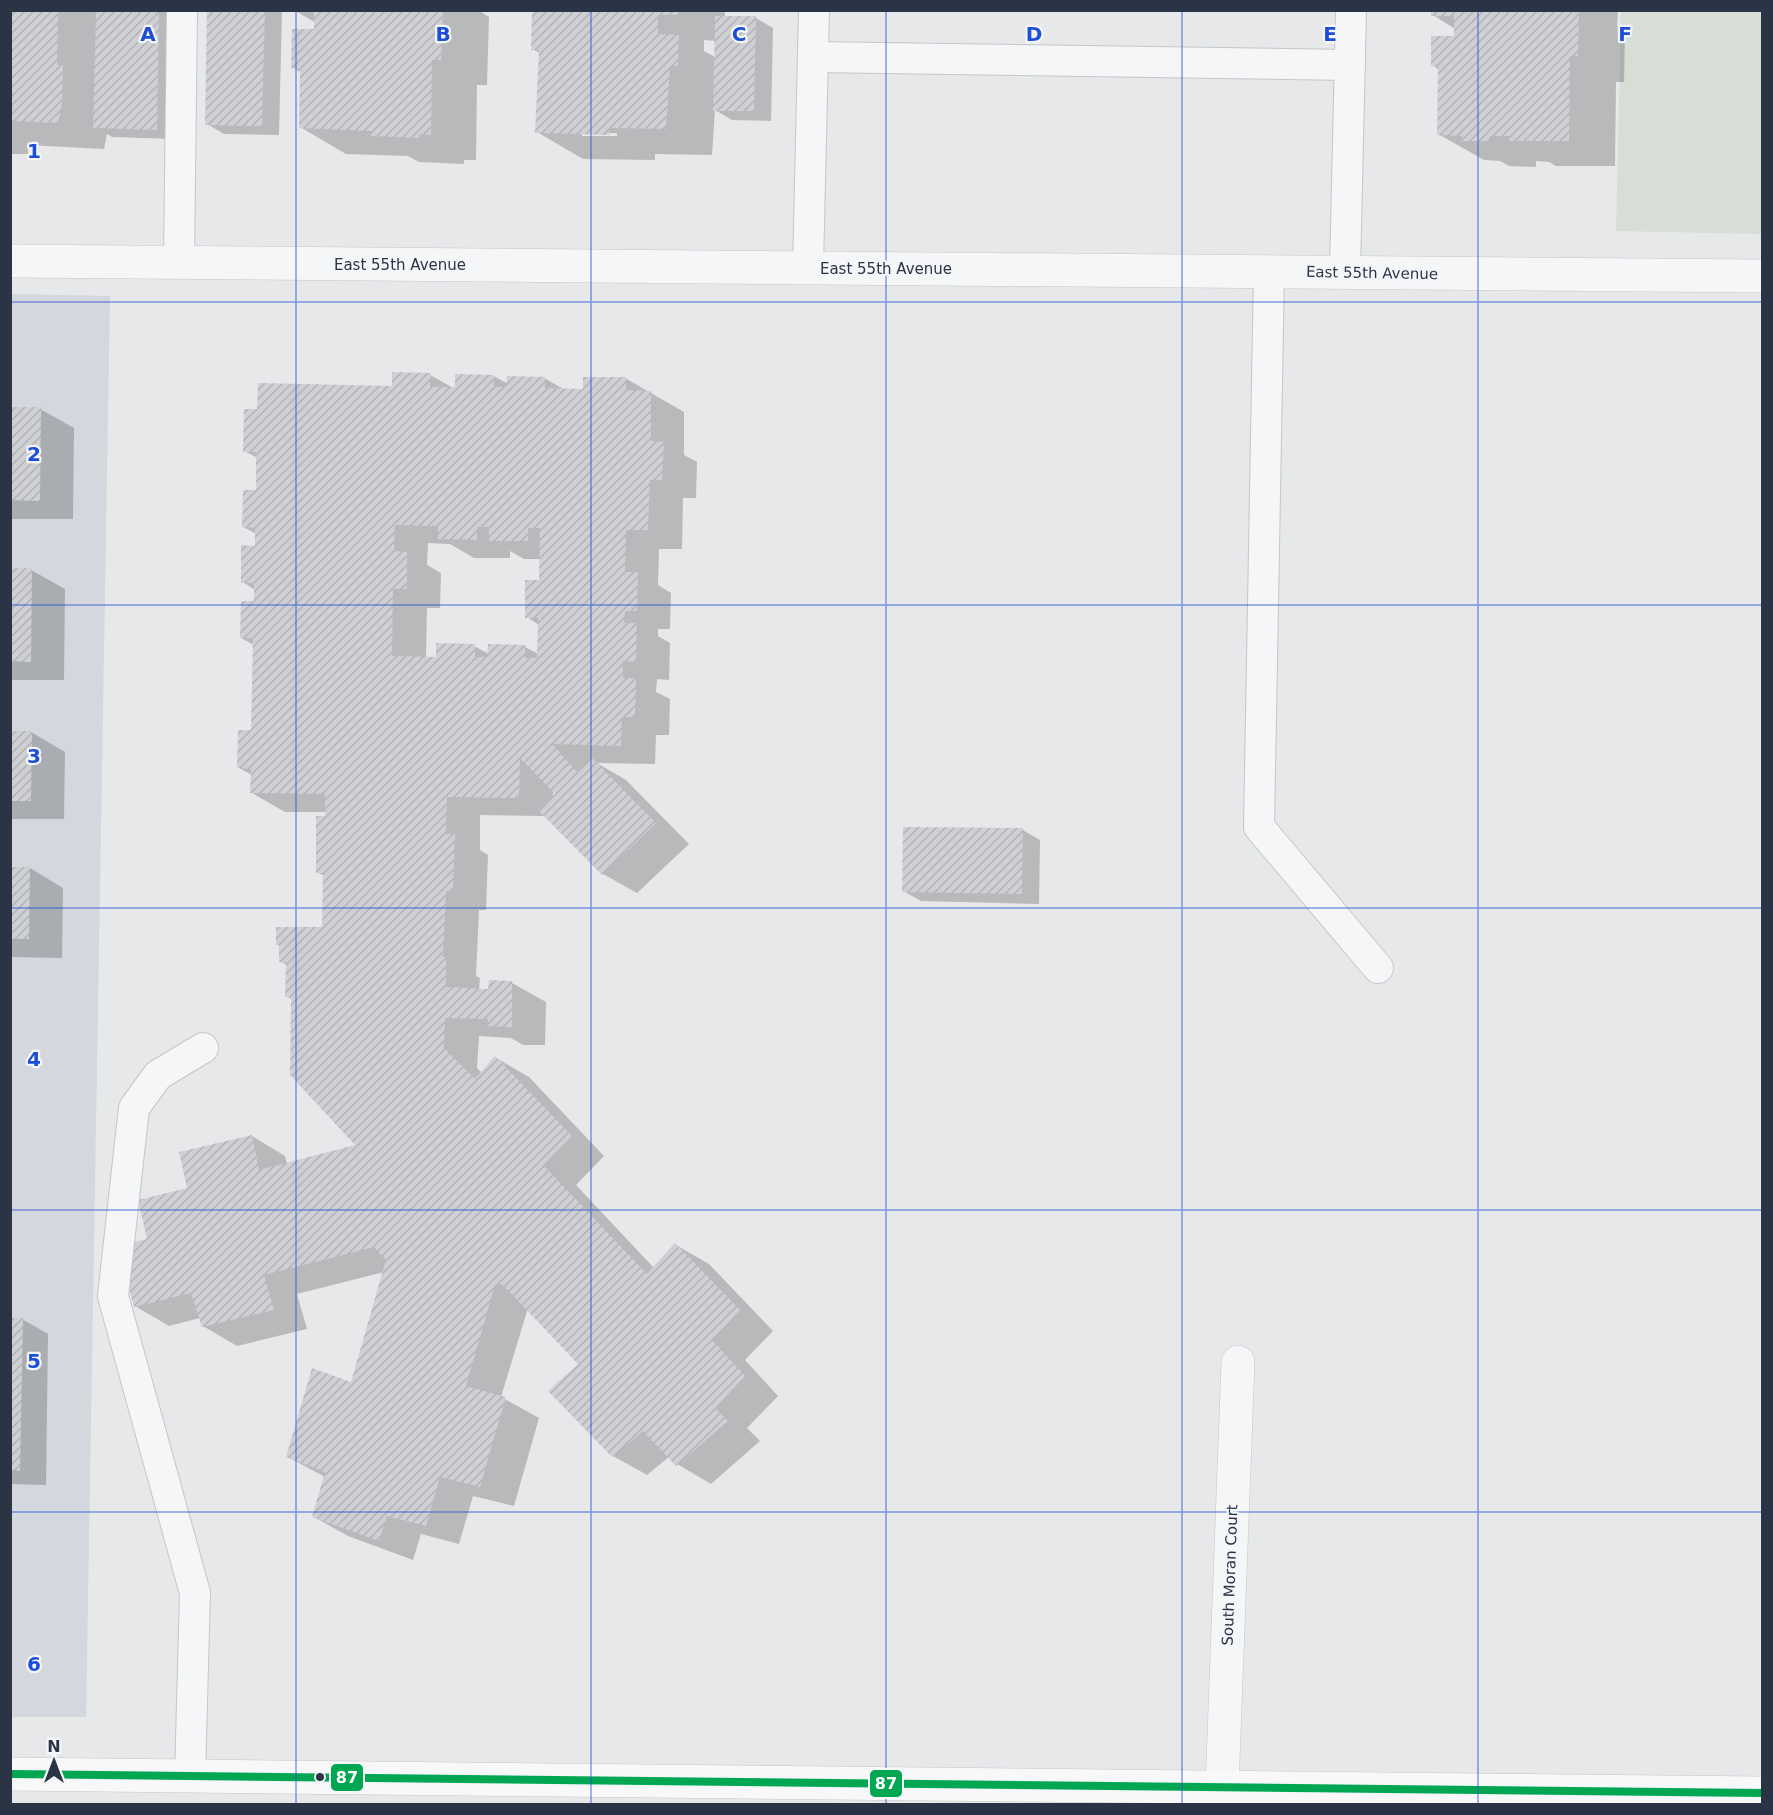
<svg xmlns="http://www.w3.org/2000/svg" width="1773" height="1815" font-family="'DejaVu Sans',sans-serif">
  <defs>
    <pattern id="building-hatch" width="6" height="6" patternUnits="userSpaceOnUse" patternTransform="scale(1.5)"><rect width="6" height="6" fill="#ced0d3"/><path d="M-1 1l2-2M0 6l6-6M5 7l2-2" fill="none" stroke="#b1b3b6"/></pattern>
  </defs>
  <rect width="100%" height="100%" fill="#e6e8ea"/>
  <path fill="#d4d7dd" d="M11 294 110 296 86 1717H11Z"/>
  <path fill="#d6ded6" d="M1621 11H1762V234L1616 231Z"/>
  <g fill="#0003" fill-rule="evenodd">
    <path d="M10 10H93L98 13V10H177L174 139 112 137 107 134 104 149 28 145V154H10Z"/>
    <path d="M209 10H282L279 135 224 134 207 124Z"/>
    <path d="M294 10H478L489 17 487 85H477L476 160H464V164L419 162 408 156 346 154 300 127 302 73 292 67 315 30 316 23Z"/>
    <path d="M533 10H721L725 13V18H756L773 28 771 121 732 120 715 110 712 155 655 154V160L583 159 537 132 540 53 532 49ZM704 40 716 41 715 57 704 51ZM582 133H617V136H582Z"/>
    <path d="M1433 10H1618L1617 26 1625 30 1624 82H1616L1615 166H1556L1549 162 1536 161V167L1509 166 1500 161 1484 160 1438 134 1440 70 1432 65 1455 38V29L1433 15Z"/>
    <path d="M430 375 455 389 494 376 508 384 544 378 565 390 584 391 625 378 684 412V455L697 462 696 498H683L682 549H659L658 585 671 593 670 629H658V636L670 643 669 680 657 679 656 692 670 699 669 735H656L655 764 597 763 626 780 689 844 637 893 603 874 546 816 480 815V850L488 855 486 910H479L476 976 480 978 479 990H490L512 983 546 1002 545 1045H523L511 1038 479 1036 477 1068 482 1073 496 1058 529 1077 604 1156 576 1185 654 1268 676 1245 709 1264 773 1331 745 1360 778 1396 747 1428 760 1441 711 1484 677 1464 670 1456 647 1475 613 1456 580 1364 528 1308 501 1397 539 1418 514 1506 473 1496 459 1544 421 1534 413 1560 348 1536 314 1517 325 1477 288 1457 352 1384 384 1272 297 1294 307 1329 237 1346 203 1326 200 1318 169 1326 135 1306 149 1240 189 1189 252 1136 285 1156 287 1165 358 1146 293 1000 287 996V965L280 961 281 947 277 944 324 928V876L317 872 326 812H285L252 793V775L239 768 253 732 254 645 241 638 255 602V590L243 582 256 547 257 534 243 527 257 491 258 458 244 451 259 411 394 387ZM428 543 450 544 474 558H510V551L524 559H541V581L527 617 539 625V654L525 647 489 654 474 646 438 658H426L427 608H440L441 573 427 565ZM553 790 557 794 553 799Z"/>
    <path d="M10 409H40L74 428 73 519H10Z"/>
    <path d="M10 570H31L65 589 64 680H10Z"/>
    <path d="M10 732H31L65 752 64 819H10Z"/>
    <path d="M1023 830 1040 840 1039 904 921 901 903 891Z"/>
    <path d="M10 868H30L63 888 62 958 10 957Z"/>
    <path d="M10 1319H22L48 1334 46 1485 10 1484Z"/>
  </g>
  <g fill="url(#building-hatch)" fill-rule="evenodd">
    <path d="M10 10H58L57 65H63L62 103 58 123 13 121 10 119Z"/>
    <path d="M96 10H159L157 130 93 128Z"/>
    <path d="M207 10H265L262 126 205 125Z"/>
    <path d="M314 10H443L441 60H432L431 135 419 134V138L371 136V131L299 128 300 69 291 68 292 29H314Z"/>
    <path d="M532 10H678V15H658V34L679 35 678 66H670L666 129 609 128V135L535 133 539 50H531Z"/>
    <path d="M1431 10H1579L1578 56H1570L1569 141H1509V136H1490V141H1462V136L1437 135 1438 66H1431V36H1454V16H1431Z"/>
    <path d="M715 16H756L754 111H713Z"/>
    <path d="M392 372 431 373 430 387H455V374L494 375V387H506L507 376 545 377V388L583 389V377H626V390L651 391V441L664 442 662 480H650L648 530H626L625 572H638L637 611H625L624 623H637L636 662 623 661V678H636L635 717H622L621 746 552 744 578 773 592 758 656 823 602 875 538 810 555 794 520 758 519 798 447 797 446 834H455L453 891H446L443 957H446V987L488 989 489 980 512 981V1027L488 1026V1019L445 1018 444 1048 475 1079 495 1056 572 1136 543 1165 647 1274 675 1243 740 1310 712 1340 745 1376 715 1408 728 1421 676 1466 643 1431 612 1457 548 1391 578 1364 502 1284 495 1285 466 1386 506 1397 480 1487 440 1477 426 1526 387 1516 379 1541 312 1517 325 1472 286 1457 312 1368 351 1382 386 1260 374 1247 264 1275 274 1310 202 1327 191 1293 134 1307 117 1246 147 1239 138 1200 187 1188 179 1152 252 1135 259 1170 355 1145 290 1075 291 998 285 997 286 962H279V945H276V927H322L323 873H316V816H325V794L250 793 251 769 237 768 238 730H251L253 638H240L241 601H254V583H241V545L255 546V528L242 527 243 490H256V452H243L244 409H257L258 383 392 386ZM395 525 438 526V539L477 540V527H489V541H528V528H540L539 580H525V618H538L537 658H525V645L488 644 487 657H475V644L436 643V657L392 656 393 589H407V552L394 551Z"/>
    <path d="M10 407H41L40 501 10 500Z"/>
    <path d="M10 568H32L31 662 10 661Z"/>
    <path d="M10 731H32L31 801H10Z"/>
    <path d="M903 827 1023 828 1022 894 902 892Z"/>
    <path d="M10 867H30L29 939H10Z"/>
    <path d="M10 1318H23L20 1471 10 1470Z"/>
  </g>
  <g fill="none" stroke-linecap="round" stroke-linejoin="round">
    <defs>
      <g id="lane">
        <path d="M814 57 1350 65"/>
        <path d="M179 261 182 10"/>
        <path d="M808 268 814 10"/>
        <path d="M1269 271 1259 827 1378 968"/>
        <path d="M1345 272 1351 10"/>
        <path d="M190 1777 195 1593 113 1296 134 1108 158 1075 203 1048"/>
      </g>
      <g id="street">
        <path d="M10 261 1762 276"/>
        <path d="M1222 1788 1238 1362"/>
      </g>
      <path id="secondary" d="M10 1774 1762 1793"/>
    </defs>
    <use href="#lane" stroke="#c4c6c8" stroke-width="32"/>
    <use href="#street" stroke="#c4c6c8" stroke-width="34"/>
    <use href="#secondary" stroke="#c4c6c8" stroke-width="34"/>
    <use href="#lane" stroke="#f5f6f7" stroke-width="30"/>
    <use href="#street" stroke="#f5f6f7" stroke-width="33"/>
    <use href="#secondary" stroke="#f8f8f8" stroke-width="33"/>
    <defs>
      <path id="bus-1" d="M10 1774 1762 1793"/>
    </defs>
    <use href="#bus-1" stroke="#f4f6f9" stroke-width="12"/>
    <use href="#bus-1" stroke="#00a651" stroke-width="8"/>
  </g>
  <path fill="none" stroke="#1d4ed8" stroke-width="1.5" stroke-opacity="0.55" d="M296 10V1804M591 10V1804M886 10V1804M1182 10V1804M1478 10V1804M10 302H1762M10 605H1762M10 908H1762M10 1210H1762M10 1512H1762"/>
  <circle fill="#2b3445" stroke="#f4f6f9" stroke-width="2" cx="320" cy="1777" r="5"/>
  <g text-anchor="middle" dominant-baseline="central" stroke-width="4.5" stroke-linejoin="round" paint-order="stroke">
    <g font-size="15" fill="#2b3445" stroke="#f4f6f9">
      <text x="400" y="265">East 55th Avenue</text>
      <text x="886" y="269">East 55th Avenue</text>
      <text transform="translate(1372 273) rotate(1)">East 55th Avenue</text>
      <text transform="translate(1230 1575) rotate(-88)">South Moran Court</text>
    </g>
  </g>
  <g font-size="20" text-anchor="middle" font-weight="bold" fill="#1d4ed8" stroke="#f4f6f9" stroke-width="4.5" stroke-linejoin="round" paint-order="stroke">
    <text x="148" y="41">A</text>
    <text x="443" y="41">B</text>
    <text x="739" y="41">C</text>
    <text x="1034" y="41">D</text>
    <text x="1330" y="41">E</text>
    <text x="1625" y="41">F</text>
    <text x="34" y="158">1</text>
    <text x="34" y="461">2</text>
    <text x="34" y="763">3</text>
    <text x="34" y="1066">4</text>
    <text x="34" y="1368">5</text>
    <text x="34" y="1671">6</text>
  </g>
  <g stroke="#f4f6f9" stroke-width="2">
    <rect x="330" y="1763" width="34" height="29" rx="6" fill="#00a651"/>
    <rect x="869" y="1769" width="34" height="29" rx="6" fill="#00a651"/>
  </g>
  <g font-size="16" text-anchor="middle" font-weight="bold" fill="#fff">
    <text x="347" y="1783">87</text>
    <text x="886" y="1789">87</text>
  </g>
  <rect width="1773" height="1815" fill="none" stroke="#2b3445" stroke-width="24"/>
  <g transform="translate(54 1761)" stroke="#f4f6f9" stroke-width="4.5" paint-order="stroke">
  <path d="M0-4.5L10 22L0 15L-10 22Z" fill="#2b3445"/>
  <text y="-9" font-size="16" font-weight="bold" text-anchor="middle" fill="#2b3445">N</text>
  </g>
</svg>
